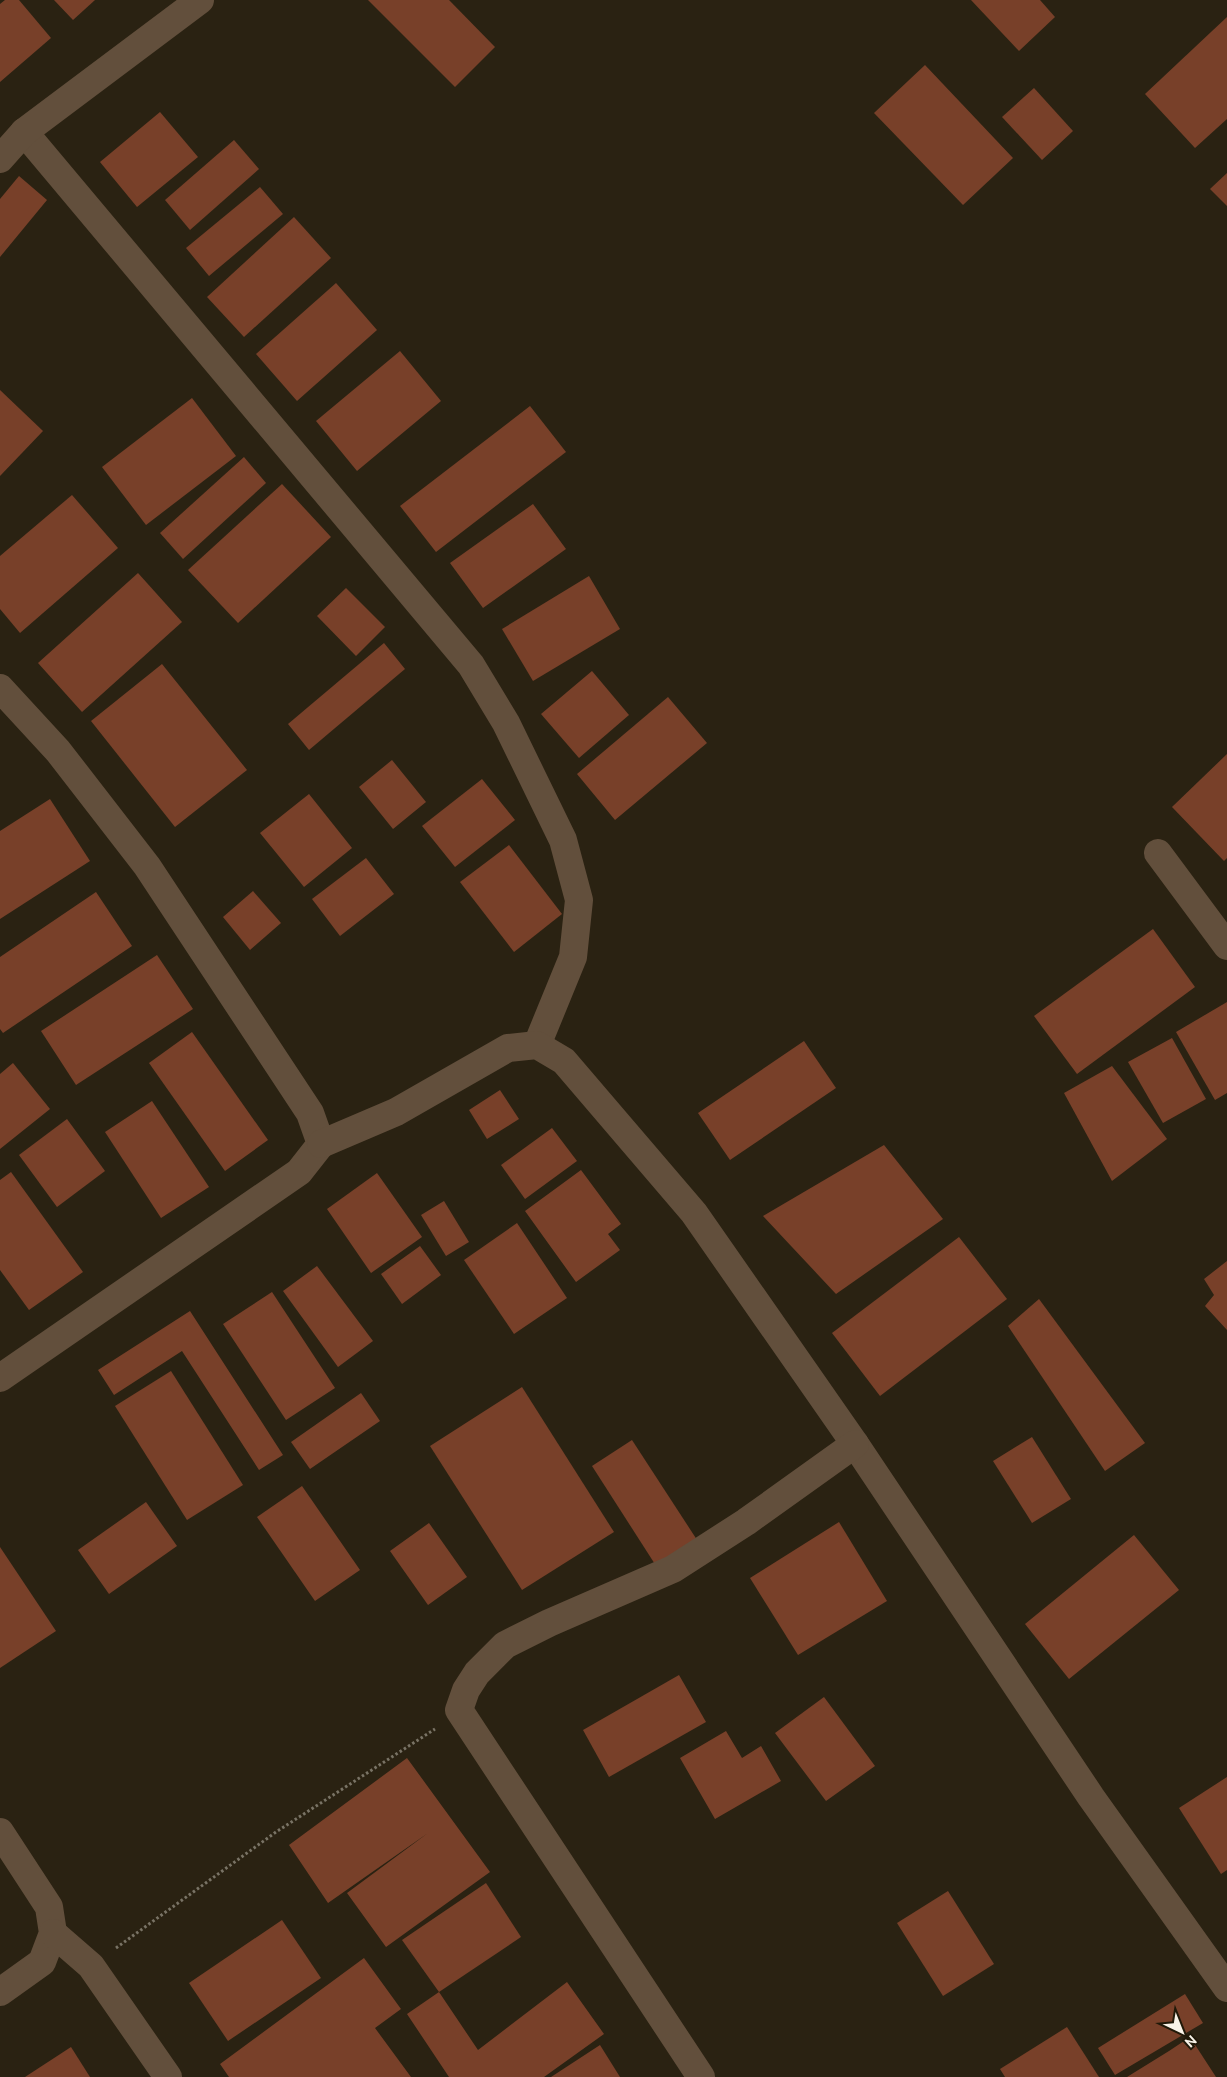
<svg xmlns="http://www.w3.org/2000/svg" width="1227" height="2077" font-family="Ubuntu,sans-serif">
  <rect width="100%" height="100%" fill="#2a2212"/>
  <g fill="#784029">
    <path d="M5 0H19L51 38 0 82V4Z"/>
    <path d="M54 0H95L73 20Z"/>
    <path d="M368 0H449L495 47 455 87Z"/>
    <path d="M971 0H1040L1055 17 1019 51Z"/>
    <path d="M1227 17V119L1195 148 1145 94Z"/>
    <path d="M925 65 1013 158 963 205 874 113Z"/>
    <path d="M1034 88 1073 131 1042 160 1002 117Z"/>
    <path d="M160 112 198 157 137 207 100 162Z"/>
    <path d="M234 140 259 169 190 230 165 200Z"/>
    <path d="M1227 173V206L1210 189Z"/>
    <path d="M19 176 47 200 0 257V199Z"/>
    <path d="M260 187 283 214 209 276 186 248Z"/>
    <path d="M294 217 331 258 244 337 207 297Z"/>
    <path d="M336 283 377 330 297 401 256 354Z"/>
    <path d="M400 351 441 401 357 471 316 421Z"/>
    <path d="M0 390 43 431 0 476Z"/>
    <path d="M192 398 236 456 146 525 102 467Z"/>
    <path d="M530 406 566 452 436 552 400 506Z"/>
    <path d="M244 457 266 483 183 559 160 533Z"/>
    <path d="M282 484 331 537 238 623 188 570Z"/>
    <path d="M72 495 118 548 20 633 0 609V556Z"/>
    <path d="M533 504 566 549 483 608 450 563Z"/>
    <path d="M138 573 182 622 82 712 38 663Z"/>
    <path d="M589 576 620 629 533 681 502 629Z"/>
    <path d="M346 588 385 627 356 656 317 616Z"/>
    <path d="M384 643 405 669 309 750 288 724Z"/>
    <path d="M162 664 247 770 175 827 91 721Z"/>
    <path d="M592 671 629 715 579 758 541 714Z"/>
    <path d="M668 697 707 743 615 820 577 774Z"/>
    <path d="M1227 754V858L1224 861 1172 807Z"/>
    <path d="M392 760 426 802 393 829 359 787Z"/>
    <path d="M482 779 515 820 455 867 422 826Z"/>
    <path d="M309 794 352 848 304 887 260 833Z"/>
    <path d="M50 799 90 861 0 919V831Z"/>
    <path d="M509 845 562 914 514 952 460 882Z"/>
    <path d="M366 858 394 894 340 936 312 899Z"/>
    <path d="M253 891 281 923 250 950 223 917Z"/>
    <path d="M96 892 132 946 3 1033 0 1029V957Z"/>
    <path d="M1153 929 1195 987 1077 1074 1034 1016Z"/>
    <path d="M157 955 193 1009 76 1085 41 1031Z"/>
    <path d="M1227 1002V1093L1215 1100 1176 1032Z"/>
    <path d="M192 1032 268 1140 225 1171 149 1063Z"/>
    <path d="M1172 1038 1206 1099 1163 1123 1128 1062Z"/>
    <path d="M804 1041 836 1088 730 1160 698 1113Z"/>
    <path d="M13 1063 50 1109 0 1149V1074Z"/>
    <path d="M1112 1066 1167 1139 1112 1181 1064 1093Z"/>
    <path d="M500 1090 519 1119 487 1139 469 1110Z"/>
    <path d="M152 1101 209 1187 161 1218 105 1132Z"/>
    <path d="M67 1119 105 1171 57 1207 19 1155Z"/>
    <path d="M552 1128 577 1161 525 1199 501 1165Z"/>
    <path d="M884 1145 943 1219 836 1294 763 1216Z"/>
    <path d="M581 1170 621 1224 608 1234 620 1250 576 1282 525 1211Z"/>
    <path d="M11 1172 83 1272 29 1310 0 1270V1180Z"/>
    <path d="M377 1173 422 1237 371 1273 327 1209Z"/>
    <path d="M444 1201 469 1242 446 1256 421 1215Z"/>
    <path d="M517 1223 567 1298 514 1334 464 1260Z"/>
    <path d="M959 1237 1007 1299 880 1396 832 1333Z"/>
    <path d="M420 1246 441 1275 402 1304 381 1274Z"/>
    <path d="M1227 1261V1330L1205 1306 1214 1295 1204 1279Z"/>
    <path d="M317 1266 373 1341 338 1367 283 1291Z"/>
    <path d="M272 1292 335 1388 286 1420 223 1324Z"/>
    <path d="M1039 1299 1145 1443 1105 1471 1008 1326Z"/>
    <path d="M190 1311 283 1455 259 1470 182 1351 114 1395 98 1370Z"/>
    <path d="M171 1371 243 1485 187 1520 115 1406Z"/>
    <path d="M522 1387 614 1532 522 1590 430 1446Z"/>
    <path d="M361 1393 380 1421 310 1469 291 1442Z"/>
    <path d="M1032 1437 1071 1499 1032 1523 993 1461Z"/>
    <path d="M632 1440 701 1546 660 1572 592 1466Z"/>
    <path d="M302 1486 360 1570 315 1601 257 1517Z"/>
    <path d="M146 1502 177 1546 109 1594 78 1550Z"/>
    <path d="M839 1522 887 1601 798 1655 750 1578Z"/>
    <path d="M429 1523 467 1577 428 1605 390 1551Z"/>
    <path d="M1134 1535 1179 1590 1069 1679 1025 1624Z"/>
    <path d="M0 1547 56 1631 0 1668Z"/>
    <path d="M679 1675 706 1722 609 1777 583 1730Z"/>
    <path d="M824 1697 875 1766 826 1801 775 1733Z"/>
    <path d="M726 1731 742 1758 761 1746 781 1781 715 1819 680 1758Z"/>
    <path d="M407 1758 490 1872 386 1947 347 1893 428 1833 328 1903 289 1845Z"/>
    <path d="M1227 1777V1870L1221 1874 1179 1808Z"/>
    <path d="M486 1883 521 1937 439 1992 402 1940Z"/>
    <path d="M948 1891 994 1964 943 1996 897 1923Z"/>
    <path d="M282 1920 321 1978 228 2041 189 1983Z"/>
    <path d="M364 1958 401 2009 375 2028 411 2077H229L220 2064Z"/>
    <path d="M567 1982 604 2034 544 2077H449L407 2014 439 1992 478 2050Z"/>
    <path d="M1185 1994 1203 2023 1115 2075 1098 2048Z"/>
    <path d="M1067 2027 1099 2077H1005L1000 2069Z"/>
    <path d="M1190 2037 1216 2077H1127L1169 2051Z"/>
    <path d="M600 2045 620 2077H551Z"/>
    <path d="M71 2047 90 2077H25Z"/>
  </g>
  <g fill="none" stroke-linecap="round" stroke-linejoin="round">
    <path stroke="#797365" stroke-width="3" stroke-dasharray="2.5 2.5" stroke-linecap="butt" d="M116 1948 276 1832 435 1729"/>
    <g stroke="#624f3c" stroke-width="28">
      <path d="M24 132 471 665 506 723 563 840 579 900 573 957 537 1045"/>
      <path d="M0 159 24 132 200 0"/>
      <path d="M0 688 58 751 147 866 310 1113 321 1144 299 1172 0 1378"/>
      <path d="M1158 853 1227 946"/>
      <path d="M321 1144 396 1112 508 1048 537 1045 564 1061 694 1213 855 1444 1091 1797 1227 1988"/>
      <path d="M0 1832 49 1907 53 1933 42 1962 0 1992"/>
      <path d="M53 1933 91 1966 168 2077"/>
      <path d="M701 2077 459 1710 466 1690 477 1673 505 1645 549 1623 673 1569 746 1522 855 1444"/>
    </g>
  </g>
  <g transform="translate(1182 2032) rotate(137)" stroke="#201909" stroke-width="4" paint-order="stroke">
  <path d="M0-4L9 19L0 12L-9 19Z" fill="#f8f3e8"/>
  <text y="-8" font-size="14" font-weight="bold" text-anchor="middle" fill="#f8f3e8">N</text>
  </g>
</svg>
